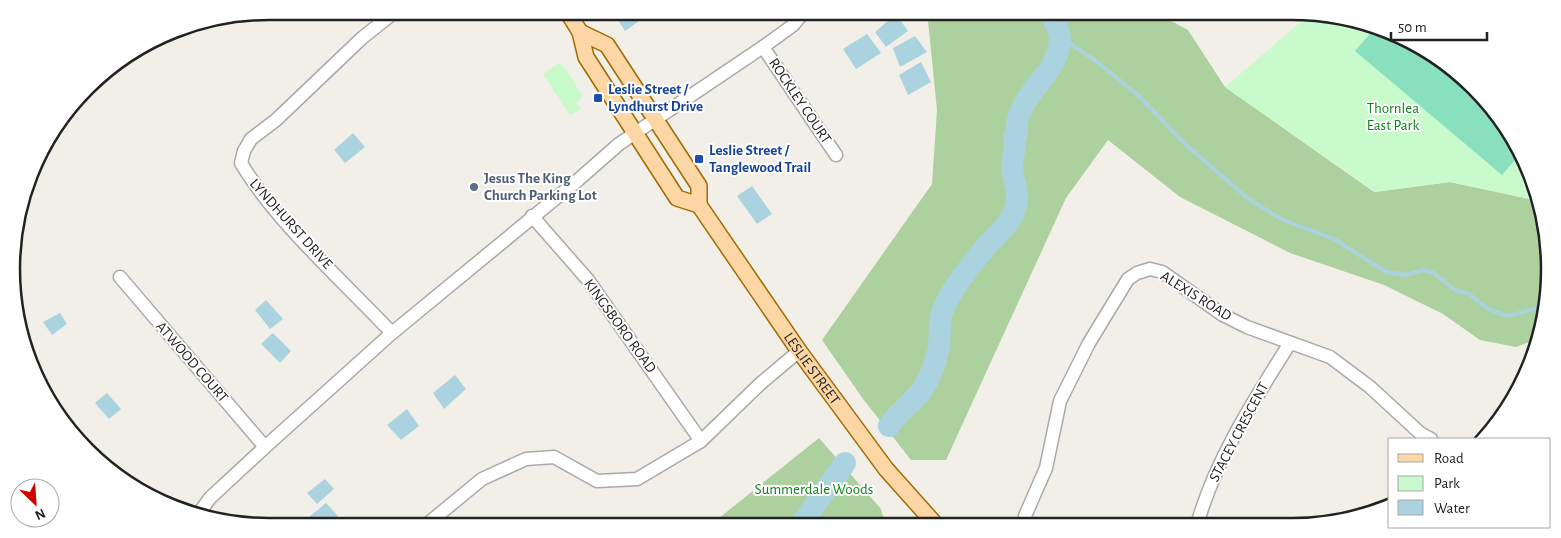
<svg xmlns="http://www.w3.org/2000/svg" width="1561" height="538" font-family="'Alegreya Sans',sans-serif">
  <rect width="100%" height="100%" fill="#f2efe9"/>
  <g fill="#add19e">
    <path d="M927 11H1153L1188 30 1225 87 1374 192 1450 182 1529 199 1534 197 1548 235 1540 338 1516 347 1480 340 1443 314 1384 285 1290 253 1180 197 1108 140 1066 198 946 460H911L863 399 822 340 932 184 937 110Z"/>
    <path d="M819 438 881 509 884 520 883 525 709 526Z"/>
  </g>
  <g fill="#c8facc">
    <path d="M1310 14 1358 20 1449 64 1515 140 1534 197 1529 199 1450 182 1375 192 1225 87Z"/>
    <path d="M559 63 566 69 583 97 576 102 581 109 570 115 543 74Z"/>
  </g>
  <path fill="#88e0be" d="M1375 28 1449 64 1515 140 1520 154 1502 175 1355 51Z"/>
  <g fill="#aad3df">
    <path d="M612 11H642L646 16 625 31Z"/>
    <path d="M896 14 908 31 886 47 875 32Z"/>
    <path d="M867 34 881 53 856 69 843 49Z"/>
    <path d="M915 36 927 52 900 67 893 48Z"/>
    <path d="M921 62 931 82 908 95 899 75Z"/>
    <path d="M353 133 365 147 345 163 334 150Z"/>
    <path d="M752 186 772 214 757 224 737 196Z"/>
    <path d="M266 300 283 319 270 329 255 310Z"/>
    <path d="M60 313 67 324 52 335 43 322Z"/>
    <path d="M273 333 291 351 280 363 261 344Z"/>
    <path d="M455 375 466 389 444 409 433 393Z"/>
    <path d="M107 393 121 409 109 419 95 403Z"/>
    <path d="M407 409 419 426 401 440 387 425Z"/>
    <path d="M325 479 334 489 317 504 307 493Z"/>
    <path d="M326 503 338 516 326 527H309L304 521Z"/>
  </g>
  <g fill="none" stroke-linecap="round" stroke-linejoin="round">
    <path stroke="#aad3df" stroke-width="4" d="M1060 37 1096 61 1138 95 1184 143 1247 198 1281 219 1334 239 1386 272 1406 275 1423 270 1432 272 1455 290 1469 294 1488 309 1507 316 1543 307"/>
    <g stroke="#aad3df" stroke-width="22">
      <path d="M889 426C898 412 912 404 922 390 928 381 934 366 937 355 942 340 937 325 943 310 951 289 969 268 983 250 997 233 1013 225 1017 201 1019 190 1012 178 1012 167 1012 155 1017 151 1014 137L1017 134C1013 95 1059 77 1060 39 1060 31 1054 21 1051 13L1042 11"/>
      <path d="M800 526 845 463"/>
    </g>
    <defs>
      <g id="minor">
        <path d="M763 47 836 155"/>
        <path d="M532 216 588 280 701 441"/>
        <path d="M120 277 265 447"/>
        <path d="M392 333C344 282 276 222 241 163L244 151 251 139 276 120 362 38 396 11"/>
        <path d="M197 516 210 498 265 447 392 333 578 180 619 144 763 47 792 26 805 11"/>
        <path d="M1025 516 1046 468 1060 401 1089 343 1128 279 1137 273 1150 269 1162 272 1223 315 1247 327 1330 357 1370 387 1420 433 1431 439"/>
        <path d="M1197 525C1215 460 1254 400 1290 343"/>
        <path d="M425 526 482 479 526 459 554 457 597 481 637 479 701 441 760 384 799 351"/>
      </g>
      <g id="major">
        <path d="M567 11 580 32 586 57 677 198 699 205"/>
        <path id="s1" d="M580 32 607 45 699 186V205L799 351 886 469 936 525"/>
      </g>
    </defs>
    <use href="#minor" stroke="#a9a9a9" stroke-width="15"/>
    <use href="#major" stroke="#a06b00" stroke-width="18"/>
    <use href="#minor" stroke="#fff" stroke-width="12"/>
    <use href="#major" stroke="#fcd6a4" stroke-width="15"/>
  </g>
  <g fill="#1a4fb4" stroke="#fff" stroke-width="2">
    <rect x="593" y="93" width="10" height="10" rx="2.5"/>
    <rect x="694" y="154" width="10" height="10" rx="2.5"/>
  </g>
  <circle fill="#5c6f8a" stroke="#fff" stroke-width="2" cx="474" cy="187" r="5"/>
  <g text-anchor="middle" dominant-baseline="central" stroke-width="4" stroke-linejoin="round" paint-order="stroke">
    <g font-size="15" font-weight="bold" fill="#164399" stroke="#fff" text-anchor="start">
      <text x="608" y="89">Leslie Street /<tspan x="608" dy="17">Lyndhurst Drive</tspan></text>
      <text x="709" y="150">Leslie Street /<tspan x="709" dy="17">Tanglewood Trail</tspan></text>
    </g>
    <g font-size="15" fill="#222" stroke="#fff">
      <text transform="translate(800 101) rotate(56)">ROCKLEY COURT</text>
      <text transform="translate(291 224) rotate(48)">LYNDHURST DRIVE</text>
      <text transform="translate(1196 296) rotate(32)">ALEXIS ROAD</text>
      <text transform="translate(620 326) rotate(54)">KINGSBORO ROAD</text>
      <text transform="translate(192 362) rotate(49)">ATWOOD COURT</text>
      <text stroke="none"><textPath href="#s1" startOffset="416">LESLIE STREET</textPath></text>
      <text transform="translate(1239 432) rotate(-62)">STACEY CRESCENT</text>
    </g>
    <g font-size="15" fill="#0c8416" stroke="#fff">
      <text x="1393" y="108">Thornlea<tspan x="1393" dy="17">East Park</tspan></text>
      <text x="814" y="489">Summerdale Woods</text>
    </g>
    <g font-size="15" font-weight="bold" fill="#4e5e75" stroke="#fff" text-anchor="start">
      <text x="484" y="178">Jesus The King<tspan x="484" dy="17">Church Parking Lot</tspan></text>
    </g>
  </g>
  <path d="M0 0H1561V538H0ZM269 20H1292A249 249 0 0 1 1541 269V269A249 249 0 0 1 1292 518H269A249 249 0 0 1 20 269V269A249 249 0 0 1 269 20Z" fill="#fff" fill-rule="evenodd"/>
  <path fill="none" stroke="#222" stroke-width="2.5" d="M269 20H1292A249 249 0 0 1 1541 269V269A249 249 0 0 1 1292 518H269A249 249 0 0 1 20 269V269A249 249 0 0 1 269 20Z"/>
  <rect x="1388" y="438" width="162" height="90" fill="#ffffff" stroke="#a7a7a7"/>
  <rect x="1398" y="454" width="25" height="8" fill="#fcd6a4" stroke="#a7a7a7"/>
  <text x="1434" y="463" font-size="15" fill="#222222">Road</text>
  <rect x="1398" y="476" width="25" height="15" fill="#c8facc" stroke="#a7a7a7"/>
  <text x="1434" y="488" font-size="15" fill="#222222">Park</text>
  <rect x="1398" y="500" width="25" height="15" fill="#aad3df" stroke="#a7a7a7"/>
  <text x="1434" y="513" font-size="15" fill="#222222">Water</text>
  <g transform="translate(35 503) rotate(155)"><circle r="24" fill="#ffffff" stroke="#a7a7a7"/>
  <path d="M0-4L9 19L0 12L-9 19Z" fill="#d40000"/>
  <text y="-8" font-size="14" font-weight="bold" text-anchor="middle" fill="#222222">N</text>
  </g>
  <path d="M1391 32v8h96v-8" fill="none" stroke="#222222" stroke-width="2.5"/>
  <text x="1398" y="32" font-size="15" fill="#222222" stroke="#ffffff" stroke-width="4" paint-order="stroke">50 m</text>
</svg>
